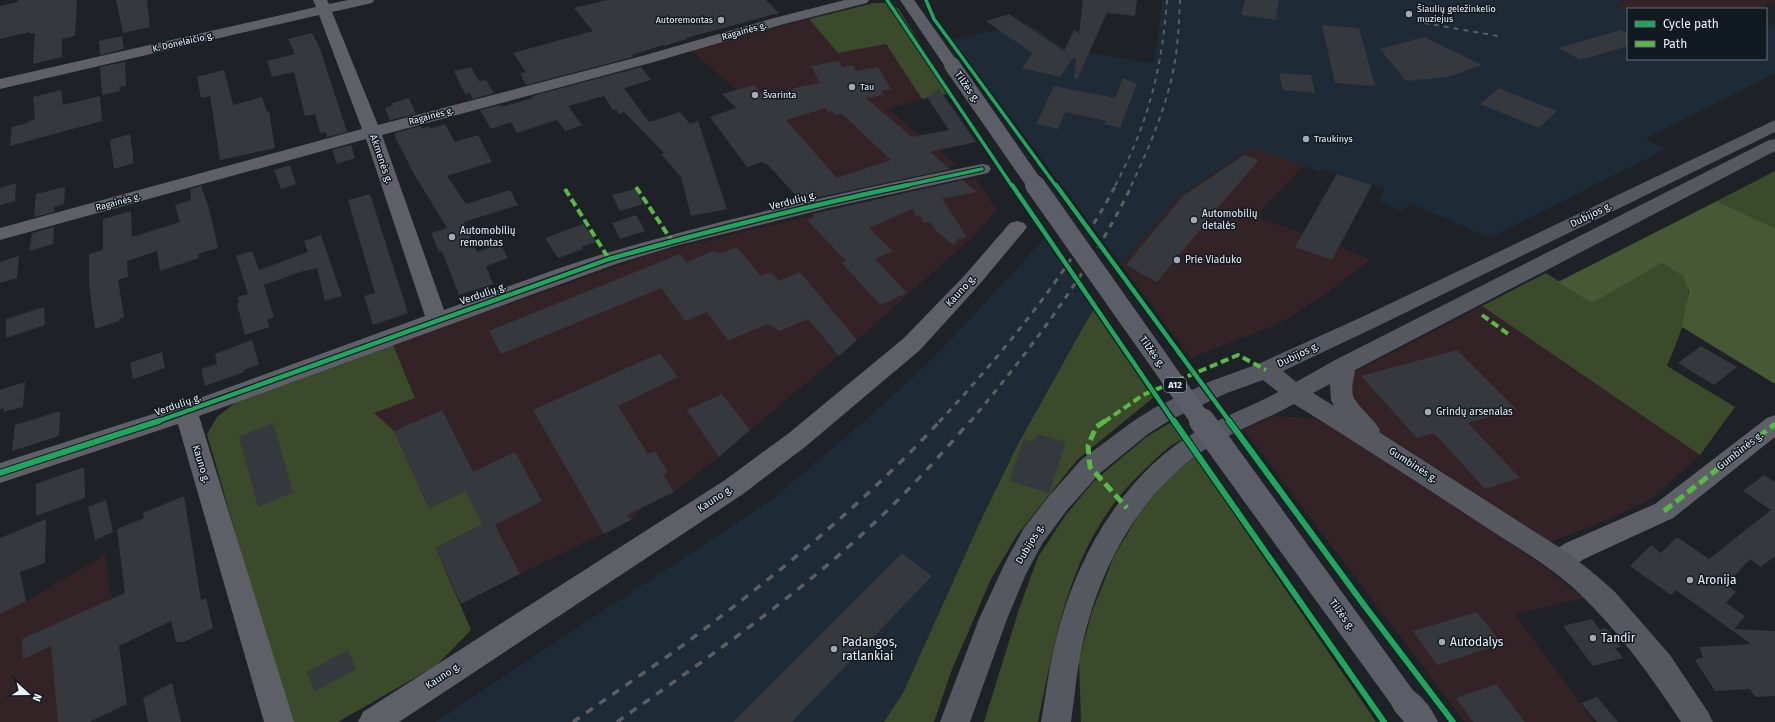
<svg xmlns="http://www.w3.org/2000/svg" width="1775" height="722" font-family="'Fira Sans',sans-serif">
  <rect width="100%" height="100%" fill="#1e2227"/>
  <g fill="#332326">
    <path d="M1624 0H1775V2L1757 9H1628V12L1616 5Z"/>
    <path d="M809 19 838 53 886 44 922 99 888 109 957 165 826 193 737 90 690 50Z"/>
    <path d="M1254 147 1304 165 1262 210 1260 218 1343 248 1370 260 1327 293 1280 323 1191 358 1121 264 1179 196Z"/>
    <path d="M975 178 997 209 979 231 857 340 719 457 674 492 643 507 631 520 520 574 461 604 436 548 483 525 429 508 373 413 415 397 393 345 657 252Z"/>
    <path d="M1482 306 1700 455 1651 499 1609 519 1551 542 1379 431 1361 416 1349 386 1353 373Z"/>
    <path d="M1274 416 1312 418 1336 428 1536 561 1584 598 1515 615 1594 722H1465L1244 430Z"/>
    <path d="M105 555 127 704 89 722H0V574L18 566 26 601Z"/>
  </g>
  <g fill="#1e2a36">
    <path d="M1162 0H1624L1616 5 1628 12V59H1766V22L1775 26V73L1645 139 1666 149 1490 238 1410 203 1403 211 1379 201 1385 189 1322 169 1320 172 1254 147 1179 196 1121 264 952 39 1028 24 1063 48 1154 64 1158 39Z"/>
    <path d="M1045 237 1094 309 1081 331 1017 446 979 524 903 693 884 722H435L774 498 875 412 932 359 1012 274Z"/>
  </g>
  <g fill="#3a4a2a">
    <path d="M874 3H886L898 8 935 68 931 69 948 94 922 99 886 44 838 53 809 19Z"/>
    <path d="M1775 171V228L1717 201Z"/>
    <path d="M1662 263C1668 267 1679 271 1683 276 1699 296 1675 346 1667 366L1735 407 1700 455 1482 306 1546 273 1592 302Z"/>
    <path d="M1094 309 1154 397 1077 460 1017 535 991 579 951 672 934 722H884L903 693 979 524 1017 446 1081 331Z"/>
    <path d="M393 345 415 398 374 413 394 431 429 508 466 491 483 524 436 548 471 630 437 665 338 722H290L207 434 217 417 236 402Z"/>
    <path d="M1171 422 1183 439C1167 446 1156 459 1143 471 1071 539 1057 630 1038 722H984L1019 609 1038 557 1065 516 1093 482 1145 438Z"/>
    <path d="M1195 457 1370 713 1376 722H1081L1079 660 1092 612 1114 556 1139 514 1166 480Z"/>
  </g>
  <path fill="#475835" d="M1717 201 1775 228V384L1682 327 1689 292 1683 276 1662 263 1592 303 1558 282Z"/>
  <g fill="#35383c" fill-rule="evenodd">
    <path d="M18 0H77L75 36 62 39V57L33 64 35 33 30 34V32L0 39V6L18 2Z"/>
    <path d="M116 0H147L150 27 123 33Z"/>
    <path d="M607 0H766L779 13 686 38 687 39 664 46 663 45 632 55 633 57 526 85 520 73 526 72 513 53 593 31 574 8Z"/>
    <path d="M1083 0H1137L1135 16 1107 13 1077 79 1074 78 1076 58H1073L1060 77 1022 68 1032 53 986 21 1009 14 1064 51 1074 30 1079 33Z"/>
    <path d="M1245 0H1279L1276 20 1241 15Z"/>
    <path d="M1322 25 1359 28 1375 86 1335 83Z"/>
    <path d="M1620 30 1628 34V46L1580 60 1559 48Z"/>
    <path d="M312 33 319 46 347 132 327 137 326 132 320 133 315 114 305 116 294 72 272 77 267 61 295 54 288 39Z"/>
    <path d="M122 36 124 49 100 55 99 41Z"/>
    <path d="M1424 37 1482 65 1448 77 1406 81 1380 49Z"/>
    <path d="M839 61 842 67 852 65 856 71 878 67 891 89 881 91 884 95 866 98 912 137 949 130 927 97 939 89 976 142 930 152 950 169 801 201 767 164H765L763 162 747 167 710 117 736 108 722 94 754 85 764 97 799 87 820 83 811 66ZM826 108 828 112 833 111 835 115 842 114 891 160 837 178 786 120Z"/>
    <path d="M125 62 126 86 119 87 120 91 102 95 100 67Z"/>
    <path d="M471 67 479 81 486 80 494 93 473 99 470 93 465 94 454 71Z"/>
    <path d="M641 67 651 80 624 88 649 122 680 112 690 124 698 121 727 209 691 216 681 177 661 154 664 153 624 112 619 114 616 109 613 110 604 96 568 106 582 125 565 131 557 120 517 133 511 122 491 129 480 110 500 105 501 107 533 98 532 96Z"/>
    <path d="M224 70 233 105 262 97 267 112 269 111 275 148 220 160 210 96 201 98 197 77Z"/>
    <path d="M1279 73 1311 75 1315 93 1283 90Z"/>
    <path d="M1123 78 1137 84 1120 128 1104 124 1106 121 1065 112 1058 129 1036 124 1054 86 1115 98Z"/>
    <path d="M1499 88 1557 111 1539 128 1480 104Z"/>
    <path d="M61 90 63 105 100 96 102 121 10 146 12 127 28 123V121L35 120 33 97Z"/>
    <path d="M409 98 416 114 390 120 385 108 393 105 392 103Z"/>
    <path d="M445 124 455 142 478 135 492 162 447 176 466 204 510 190 518 205 464 222 477 252 500 244 508 258 486 266 493 284 459 295 442 251 439 252 431 233 447 228 414 174 395 137V133L421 126 422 129 429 126 431 129Z"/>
    <path d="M130 134 134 163 114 169 110 140Z"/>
    <path d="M351 145 355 158 337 164 332 150Z"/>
    <path d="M1244 155 1259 160 1226 198 1157 282 1126 265 1183 196Z"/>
    <path d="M290 165 296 184 281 189 274 170Z"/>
    <path d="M1337 174 1372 185 1332 260 1295 247Z"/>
    <path d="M963 180 976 192 942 199 967 237 958 239 954 245 936 231 930 222 924 223 919 215 916 216 912 209 869 228 893 251 875 259 907 293 880 305 842 263 846 261 807 220 814 217 812 214Z"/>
    <path d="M16 183 15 201 0 205V188Z"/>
    <path d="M201 186 209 208 218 248 198 254 199 258 160 271 157 251 127 261 128 277 118 280 124 317 119 319V321L95 329 89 285V254L103 250V219L131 211 132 237 180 222 175 205 191 200 190 189Z"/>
    <path d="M65 187 64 204 54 207V212L34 217 36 194Z"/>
    <path d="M635 189 643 204 620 211 612 195Z"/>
    <path d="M370 194 408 313 373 325 364 296 375 293 348 200Z"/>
    <path d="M636 215 645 231 620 239 612 223Z"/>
    <path d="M583 224 596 242 581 247 583 249 558 258 545 238Z"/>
    <path d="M54 227 53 244 29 251 32 233Z"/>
    <path d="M321 235 342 296 325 301 317 268 300 272 264 285 274 317 267 320 270 327 245 335 237 304 239 303 237 297 248 294 236 256 252 251 259 270 308 252 304 241Z"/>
    <path d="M737 247 761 276 771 272 779 281 800 272 857 340 839 356 808 319 780 331 767 324 728 341 707 312 685 321 661 288 501 354 489 331 680 254 686 262 713 251 722 253Z"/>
    <path d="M19 256 17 278 0 283V262Z"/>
    <path d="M44 307 45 325 6 338V319Z"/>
    <path d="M252 340 259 364 244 370V372L205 386 201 369 217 364 215 354Z"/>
    <path d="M1701 346 1737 367 1714 385 1678 363Z"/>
    <path d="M1457 350 1516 409 1468 423 1520 478 1485 489 1434 433 1417 438 1361 376Z"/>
    <path d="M162 352 165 368 133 379 130 363Z"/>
    <path d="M660 353 678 377 618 406 648 454 655 451 668 472 663 474 674 492 627 515 631 520 604 534 533 410Z"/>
    <path d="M25 382 23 407 3 412 4 408 0 409V390Z"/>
    <path d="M722 394 750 430 719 457 687 410Z"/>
    <path d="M442 410 473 472 515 452 542 501 495 525 520 574 461 604 436 548 483 524 466 491 429 508 394 431Z"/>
    <path d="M60 411 59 436 12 451 15 425Z"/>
    <path d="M273 423 293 492 258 507 239 437Z"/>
    <path d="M1037 434 1066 442 1049 493 1009 481 1024 439 1034 442Z"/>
    <path d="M84 467 85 498 36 516V484Z"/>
    <path d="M1764 475 1775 482V556L1761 567 1750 559 1726 585 1736 592 1726 603 1745 616 1734 629 1775 631V696L1756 697 1750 689 1715 691 1695 660 1703 657 1699 647 1751 644 1676 590 1671 595 1630 566 1651 545 1661 553 1677 537 1709 559 1771 510 1743 491Z"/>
    <path d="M184 496 201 600 206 598 213 628 184 642H176L171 621 119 646 127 704 89 722H58L51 646 23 659 22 639 125 593 117 529 144 518 143 513Z"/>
    <path d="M106 500 113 532 95 540 88 507Z"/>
    <path d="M46 519 45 563 20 572 26 601 0 614V538Z"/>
    <path d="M902 553 932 576 792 722H733Z"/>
    <path d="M1477 612 1502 644 1437 665 1413 631Z"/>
    <path d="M1592 619 1600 630 1606 628 1621 647 1615 648 1623 658 1593 666 1563 626Z"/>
    <path d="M348 650 356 669 314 692 307 672Z"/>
    <path d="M172 683 181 722H148L143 698Z"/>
    <path d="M1496 684 1525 722H1473L1456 698Z"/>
    <path d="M1597 697 1618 722H1597L1581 703Z"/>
  </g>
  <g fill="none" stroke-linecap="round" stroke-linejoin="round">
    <g fill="#5f6067" fill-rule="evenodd">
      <path d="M313 0H327L329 4 348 0H374L372 3 332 12 378 125 642 56 774 18 845 0H869L867 3 784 24 654 62 382 135 444 310C497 291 550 270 603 254 728 217 855 190 982 164L988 165 991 169 988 173 828 208 675 246 616 264 199 416 294 722H264L178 424 0 483V463L178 406 425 316 366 139 0 240V228L362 129 319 15 0 89V79L316 7Z"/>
      <path d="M1017 221 1024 223 1027 227 1024 231 979 285 920 350 805 447 743 494 399 722H358L363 712 725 480 789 433 904 338 965 275 1010 223Z"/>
      <path d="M1775 415V437L1673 518 1584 559 1568 569 1559 572 1550 569 1546 561 1550 553 1566 543 1655 504 1767 418Z"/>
    </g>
    <path fill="#55585f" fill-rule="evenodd" d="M1775 120V132L1376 327 1283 371 1296 382 1337 359 1769 140 1775 139V151L1355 370C1354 378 1350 390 1354 398 1359 408 1373 418 1380 430L1379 432 1568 553 1597 576 1615 592 1670 655 1708 712 1713 722H1681C1651 676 1619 632 1580 594 1551 566 1514 546 1481 524 1419 483 1357 443 1294 404 1264 421 1229 432 1200 453 1139 496 1101 566 1084 638 1077 666 1075 694 1071 722H1041C1046 694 1049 666 1056 639 1075 562 1117 485 1184 439 1213 420 1247 409 1278 392L1263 380 1227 393 1170 420 1148 434 1099 474 1067 510 1042 544 1025 576 1007 619 970 722H940L979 619 1005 563 1024 528 1049 496 1081 460 1132 422 1154 408 1211 381 1258 364 1362 317ZM1330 384 1331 400 1334 406 1313 393Z"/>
    <g fill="#5b5e67" fill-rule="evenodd">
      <path d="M900 0H914L960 65 958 68 952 70 946 68Z"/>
      <path d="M1404 686C1420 692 1431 707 1438 722H1404L1394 710 1389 700 1394 690Z"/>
    </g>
    <g stroke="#5b5e62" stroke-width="2" stroke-dasharray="5 5" stroke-linecap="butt">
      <path d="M1424 23 1498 36"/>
      <path d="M1115 186C1148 124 1162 69 1167 0"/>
      <path d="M1131 186C1149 148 1166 108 1174 67 1178 45 1179 23 1180 0"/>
    </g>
    <g stroke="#5b5e62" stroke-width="3" stroke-dasharray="6 6" stroke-linecap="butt">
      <path d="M939 422C1006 350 1069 272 1116 185"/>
      <path d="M970 422C1031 349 1090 271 1132 185"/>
    </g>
    <g stroke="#5b5e62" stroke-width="3.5" stroke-dasharray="8 8" stroke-linecap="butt">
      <path d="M573 722C607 698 641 675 675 651 767 583 863 505 940 421"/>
      <path d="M617 722C699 664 783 606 857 539 898 502 935 462 970 421"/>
    </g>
    <path stroke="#5b5e67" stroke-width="16" d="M952 65 1036 186"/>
    <path stroke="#5b5e67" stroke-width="20" d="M1035 185 1202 422"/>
    <path stroke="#5b5e67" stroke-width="26" d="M1202 421 1404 700"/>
    <g stroke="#58b947" stroke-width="4" stroke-dasharray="8 4" stroke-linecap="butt">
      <path d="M636 187 672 241"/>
      <path d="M565 189 609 259"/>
      <path d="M1482 315 1511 336"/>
      <path d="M1104 422 1143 395 1238 355 1266 370"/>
    </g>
    <g stroke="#58b947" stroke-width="5" stroke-dasharray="10 5" stroke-linecap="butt">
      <path d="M1105 421 1096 427 1088 446 1090 467 1127 508"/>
      <path d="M1664 511 1775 424"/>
    </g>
    <defs>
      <g id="cycleway-far2">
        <path d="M887 0 1012 186"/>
        <path d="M926 0 934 19 1056 186"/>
        <path d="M903 186 982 169"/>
      </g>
      <g id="cycleway-far1">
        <path d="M1012 185 1174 422"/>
        <path d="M1056 185 1230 422"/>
        <path d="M156 422 609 259C708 231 808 206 908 185"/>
      </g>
      <g id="cycleway">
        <path d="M1174 421 1384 722"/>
        <path d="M1229 421 1364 605 1453 722"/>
        <path d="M0 473 159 421"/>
      </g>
    </defs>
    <use href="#cycleway-far2" stroke="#111921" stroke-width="5.5"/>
    <use href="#cycleway-far1" stroke="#111921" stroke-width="7"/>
    <use href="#cycleway" stroke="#111921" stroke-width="8"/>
    <use href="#cycleway-far2" stroke="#20a55d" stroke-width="3.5"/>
    <use href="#cycleway-far1" stroke="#20a55d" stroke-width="4.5"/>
    <use href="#cycleway" stroke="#20a55d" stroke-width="6"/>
  </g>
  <g fill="#a5a9b0" stroke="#111921" stroke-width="1.5">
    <circle cx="1409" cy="14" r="4"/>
    <circle cx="721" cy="20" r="4"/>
    <circle cx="852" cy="87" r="4"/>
    <circle cx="755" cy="95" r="4"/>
    <circle cx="1306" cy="139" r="4"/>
    <circle cx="1194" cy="220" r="4"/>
    <circle cx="452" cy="237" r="4"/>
    <circle cx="1177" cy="260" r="4"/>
    <circle cx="1428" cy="412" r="4"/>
    <circle cx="1690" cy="580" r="4"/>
    <circle cx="1593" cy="638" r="4"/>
    <circle cx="1442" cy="642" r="4"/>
    <circle cx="834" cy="649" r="4"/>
  </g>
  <g text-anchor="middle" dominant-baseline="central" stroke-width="3" stroke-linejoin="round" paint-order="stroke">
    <g font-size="9" fill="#edf2f9" stroke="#111921" text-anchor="start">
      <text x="1417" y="9">Šiaulių geležinkelio<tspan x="1417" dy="10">muziejus</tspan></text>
      <text x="713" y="20" text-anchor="end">Autoremontas</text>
      <text x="860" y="87">Tau</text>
      <text x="763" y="95">Švarinta</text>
      <text x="1314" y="139">Traukinys</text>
    </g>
    <g font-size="9" fill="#edf2f9" stroke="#111921">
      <text transform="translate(744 31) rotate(-16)">Ragainės g.</text>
      <text transform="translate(183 42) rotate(-13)">K. Donelaičio g.</text>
      <text transform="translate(431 116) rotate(-15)">Ragainės g.</text>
      <text transform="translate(118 202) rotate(-15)">Ragainės g.</text>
    </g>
    <rect fill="#111921" stroke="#abb1b8" stroke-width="1" x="1164" y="378" width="22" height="14" rx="3"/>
    <g font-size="9" font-weight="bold" fill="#edf2f9">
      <text x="1175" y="385">A12</text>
    </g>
    <g font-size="10" fill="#edf2f9" stroke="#111921">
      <text transform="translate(967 87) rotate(55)">Tilžės g.</text>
      <text transform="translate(381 159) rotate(71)">Akmenės g.</text>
      <text transform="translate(793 201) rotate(-15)">Verdulių g.</text>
      <text transform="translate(1591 215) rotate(-26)">Dubijos g.</text>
      <text transform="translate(961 291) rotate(-47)">Kauno g.</text>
      <text transform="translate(483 294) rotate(-19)">Verdulių g.</text>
      <text transform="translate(1152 352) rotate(55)">Tilžės g.</text>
      <text transform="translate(1298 355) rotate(-25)">Dubijos g.</text>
      <text transform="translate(178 405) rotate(-19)">Verdulių g.</text>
      <text transform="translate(1740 451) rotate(-38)">Gumbinės g.</text>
      <text transform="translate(201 464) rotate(73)">Kauno g.</text>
      <text transform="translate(1413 465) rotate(33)">Gumbinės g.</text>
      <text transform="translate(715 499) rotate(-33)">Kauno g.</text>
      <text transform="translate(1030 544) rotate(-59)">Dubijos g.</text>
      <text transform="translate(1342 615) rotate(54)">Tilžės g.</text>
      <text transform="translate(443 676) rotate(-33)">Kauno g.</text>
    </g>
    <g font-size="10" fill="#edf2f9" stroke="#111921" text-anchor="start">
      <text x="1202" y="214">Automobilių<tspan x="1202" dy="12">detalės</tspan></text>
      <text x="460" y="231">Automobilių<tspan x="460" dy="12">remontas</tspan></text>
      <text x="1185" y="260">Prie Viaduko</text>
      <text x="1436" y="412">Grindų arsenalas</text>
    </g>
    <g font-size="12" fill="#edf2f9" stroke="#111921" text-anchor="start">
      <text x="1698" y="580">Aronija</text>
      <text x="1601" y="638">Tandir</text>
      <text x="842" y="642">Padangos,<tspan x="842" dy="14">ratlankiai</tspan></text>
      <text x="1450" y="642">Autodalys</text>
    </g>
  </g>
  <rect x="1627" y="8" width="140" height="52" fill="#111921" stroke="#697077"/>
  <rect x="1635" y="21" width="20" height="6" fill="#20a55d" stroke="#697077"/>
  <text x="1663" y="28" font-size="12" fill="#edf2f9">Cycle path</text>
  <rect x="1635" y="41" width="20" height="6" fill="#58b947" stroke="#697077"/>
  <text x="1663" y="48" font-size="12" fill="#edf2f9">Path</text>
  <g transform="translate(28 694) rotate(111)" stroke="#111921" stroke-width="3" paint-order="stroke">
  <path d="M0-3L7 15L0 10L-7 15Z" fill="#edf2f9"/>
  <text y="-6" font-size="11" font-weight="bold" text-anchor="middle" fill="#edf2f9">N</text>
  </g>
</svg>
